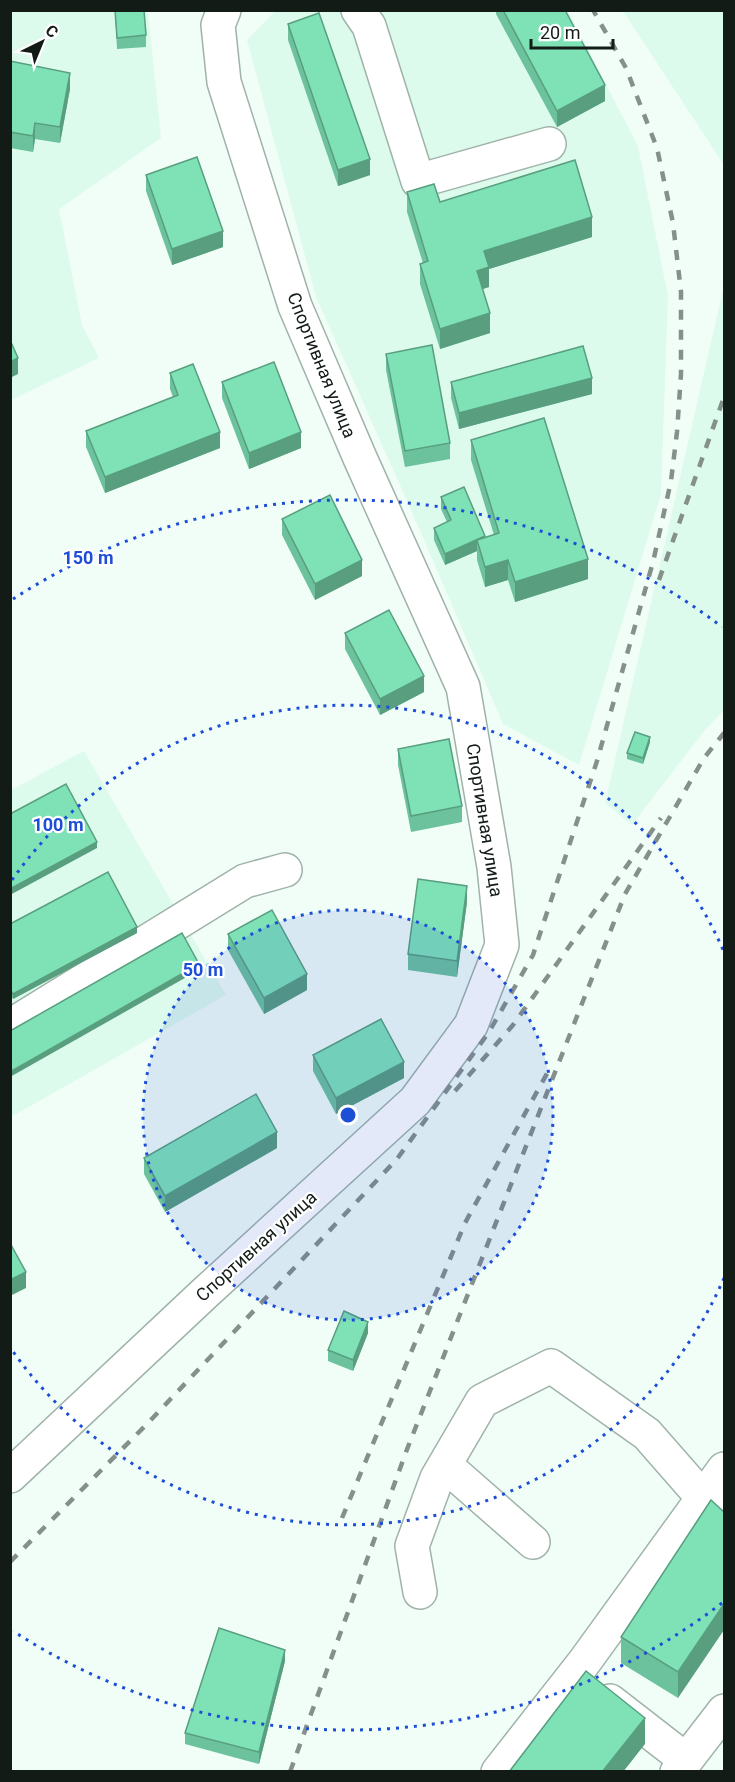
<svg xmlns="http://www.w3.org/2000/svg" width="735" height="1782" font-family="Roboto,sans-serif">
  <rect width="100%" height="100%" fill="#f1fef7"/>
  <g fill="#ddfbec">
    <path d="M10 11H148L161 138 59 209 82 325 99 358 11 400Z"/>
    <path d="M275 11H568L638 146 668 296 661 494 579 765 503 724 412 512 316 297 247 40Z"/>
    <path d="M623 11H724V165Z"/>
    <path d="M724 286V710L704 731 632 825 605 803Z"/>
    <path d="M84 751 226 995 11 1117V790Z"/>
  </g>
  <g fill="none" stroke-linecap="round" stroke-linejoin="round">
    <defs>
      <g id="minor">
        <path d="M358 10 369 26 418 181 549 144"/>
        <path d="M10 1026 245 881 285 870"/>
        <path d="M445 1465 533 1542"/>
        <path d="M10 1476 205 1293 415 1101 471 1025 502 945 494 867 463 687 360 458 295 306 224 82 218 25 224 10"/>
        <path d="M420 1592 412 1546 437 1478 482 1401 551 1366 647 1434 724 1522"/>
        <path d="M610 1701 686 1760"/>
        <path d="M498 1772 585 1661 724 1469"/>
        <path d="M677 1772 724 1711"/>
      </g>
    </defs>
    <use href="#minor" stroke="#9fb3a9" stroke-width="36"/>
    <use href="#minor" stroke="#fff" stroke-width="33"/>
    <g stroke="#85908a" stroke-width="4.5" stroke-dasharray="10 10" stroke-linecap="butt">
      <path d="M659 580 724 397"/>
      <path d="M455 1091 513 1025 661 818"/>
      <path d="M342 1518 465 1223 550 1068"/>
      <path d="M10 1562 147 1424 397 1159 489 1032 533 955 597 761 653 562 671 481 677 432 681 374V292L673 223 657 148 626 68 593 10"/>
      <path d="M290 1772 406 1452 625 894 704 758 724 733"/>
    </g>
  </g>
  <g fill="#6cc29d">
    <path d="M115 10 146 35V47L117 49Z"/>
    <path d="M496 10H565L605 101 557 127 496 14Z"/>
    <path d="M288 24 370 175 338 186 288 40Z"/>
    <path d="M10 61 70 89 60 143 35 139 33 152 10 148Z"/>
    <path d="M146 175 223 247 172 265 146 191Z"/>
    <path d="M407 192 440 202 592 237 489 269V287L482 289 490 333 440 349 420 284V264L423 263 407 212Z"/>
    <path d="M386 354 450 443V459L405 467 386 370Z"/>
    <path d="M170 373 220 448 105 493 86 447V431L173 397 170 389Z"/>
    <path d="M222 382 301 448 249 469 222 398Z"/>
    <path d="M451 382 592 394 459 429 451 398Z"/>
    <path d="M471 440 588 579 515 602 508 580 485 587 477 560V551L445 565 434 540V528L447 522 441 509V497L485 538 494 535 471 460Z"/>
    <path d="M282 519 362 576 315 600 282 535Z"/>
    <path d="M345 633 424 692 380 715 345 649Z"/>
    <path d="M650 742 643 764 627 759V753Z"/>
    <path d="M398 749 462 806V822L411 832 398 765Z"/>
    <path d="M467 902 457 977 408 970V954Z"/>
    <path d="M10 924 137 933 13 999 10 995Z"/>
    <path d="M228 934 307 990 264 1014 228 950Z"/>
    <path d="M313 1055 404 1078 336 1114 313 1071Z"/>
    <path d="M277 1148 165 1212 144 1174V1158Z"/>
    <path d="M368 1333 353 1371 328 1361V1350Z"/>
    <path d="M711 1500 678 1698 621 1663V1637Z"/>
    <path d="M285 1661 259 1764 185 1744V1733Z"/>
  </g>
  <g fill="#589e7f">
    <path d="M70 73V89L60 143V127Z"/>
    <path d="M605 85V101L557 127V111Z"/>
    <path d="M35 123V139L33 152V136Z"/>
    <path d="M370 159V175L338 186V170Z"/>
    <path d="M592 217V237L489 269V287L477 291V271L484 251Z"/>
    <path d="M223 231V247L172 265V249Z"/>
    <path d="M490 313V333L440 349V329Z"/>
    <path d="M18 358V374L10 378V362Z"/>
    <path d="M592 378V394L459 429V413Z"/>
    <path d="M220 432V448L105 493V477Z"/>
    <path d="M301 432V448L249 469V453Z"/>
    <path d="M485 536V547L477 540V551L445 565V554Z"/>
    <path d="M588 559V579L515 602V582Z"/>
    <path d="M362 560V576L315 600V584Z"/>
    <path d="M508 560V580L485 587V567Z"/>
    <path d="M424 676V692L380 715V699Z"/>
    <path d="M650 737V742L643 764V758Z"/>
    <path d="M97 842V848L10 895V889Z"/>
    <path d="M467 886V902L457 977V961Z"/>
    <path d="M137 927V933L13 999V994Z"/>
    <path d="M199 964V970L10 1077V1072Z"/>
    <path d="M307 974V990L264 1014V998Z"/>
    <path d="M404 1062V1078L336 1114V1098Z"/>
    <path d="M277 1132V1148L165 1212V1196Z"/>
    <path d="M26 1272V1288L10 1296V1280Z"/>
    <path d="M368 1322V1333L353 1371V1360Z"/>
    <path d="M724 1604V1630L678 1698V1672Z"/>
    <path d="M285 1650V1661L259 1764V1752Z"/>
    <path d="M645 1718V1744L623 1772H602Z"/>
  </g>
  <g fill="#7ee2b6" stroke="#589e7f" stroke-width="1.5">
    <path d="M115 10H144L146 35 117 38Z"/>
    <path d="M503 10H565L605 85 557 111Z"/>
    <path d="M319 13 370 159 338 170 288 24Z"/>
    <path d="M10 61 70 73 60 127 35 123 33 136 10 132Z"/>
    <path d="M197 157 223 231 172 249 146 175Z"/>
    <path d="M575 160 592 217 484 251 489 267 477 271 490 313 440 329 420 264 428 261 407 192 434 184 440 202Z"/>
    <path d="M10 340 18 358 10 362Z"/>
    <path d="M432 345 450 443 405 451 386 354Z"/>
    <path d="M583 346 592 378 459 413 451 382Z"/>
    <path d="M274 362 301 432 249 453 222 382Z"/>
    <path d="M193 364 220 432 105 477 86 431 178 395 170 373Z"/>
    <path d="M544 418 588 559 515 582 508 560 485 567 477 540 499 533 471 440Z"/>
    <path d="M464 487 485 536 445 554 434 528 451 520 441 497Z"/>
    <path d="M330 495 362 560 315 584 282 519Z"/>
    <path d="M389 610 424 676 380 699 345 633Z"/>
    <path d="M635 732 650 737 643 758 627 753Z"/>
    <path d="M449 739 462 806 411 816 398 749Z"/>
    <path d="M66 784 97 842 10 889V814Z"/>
    <path d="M108 872 137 927 13 994 10 989V924Z"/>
    <path d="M418 879 467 886 457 961 408 954Z"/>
    <path d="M272 910 307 974 264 998 228 934Z"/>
    <path d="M182 933 199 964 10 1072V1031Z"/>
    <path d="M381 1019 404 1062 336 1098 313 1055Z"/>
    <path d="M256 1094 277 1132 165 1196 144 1158Z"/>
    <path d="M10 1243 26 1272 10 1280Z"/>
    <path d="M344 1311 368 1322 353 1360 328 1350Z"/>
    <path d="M711 1500 724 1512V1604L678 1672 621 1637Z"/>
    <path d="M219 1628 285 1650 259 1752 185 1733Z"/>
    <path d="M586 1671 645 1718 602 1772H509Z"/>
  </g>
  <circle cx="348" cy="1115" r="205" fill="#1d4ed8" fill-opacity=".12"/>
  <g fill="none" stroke="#1d4ed8" stroke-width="3" stroke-dasharray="3 6">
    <circle cx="348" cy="1115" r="205"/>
    <path d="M724 1278A410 410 0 0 1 12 1350M12 880A410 410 0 0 1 724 952"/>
    <path d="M722 1603A615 615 0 0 1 13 1631M13 599A615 615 0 0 1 722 627"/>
  </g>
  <g text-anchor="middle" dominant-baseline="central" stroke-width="4.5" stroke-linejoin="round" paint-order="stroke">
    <g font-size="18" fill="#131b17" stroke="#fff">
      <text transform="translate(322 365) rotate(68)">Спортивная улица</text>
      <text transform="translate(485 820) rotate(81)">Спортивная улица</text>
      <text transform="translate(256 1246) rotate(-42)">Спортивная улица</text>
    </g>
  </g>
  <circle cx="348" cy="1115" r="9" fill="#1d4ed8" stroke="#fff" stroke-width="3"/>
  <g font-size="18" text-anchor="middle" font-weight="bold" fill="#1d4ed8" stroke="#fff" stroke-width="4.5" stroke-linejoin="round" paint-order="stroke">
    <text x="88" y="564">150 m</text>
    <text x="58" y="831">100 m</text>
    <text x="203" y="976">50 m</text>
  </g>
  <rect width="735" height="1782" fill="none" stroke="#131b17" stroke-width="24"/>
  <g transform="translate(42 42) rotate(43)" stroke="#ffffff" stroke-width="4.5" paint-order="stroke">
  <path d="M0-4.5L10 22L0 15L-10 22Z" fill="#131b17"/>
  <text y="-9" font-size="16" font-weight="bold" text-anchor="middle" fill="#131b17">С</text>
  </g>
  <path d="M531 39v9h82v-9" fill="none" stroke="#131b17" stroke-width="3"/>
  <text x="540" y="39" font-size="18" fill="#131b17" stroke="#ffffff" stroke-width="4.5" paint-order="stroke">20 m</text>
</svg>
